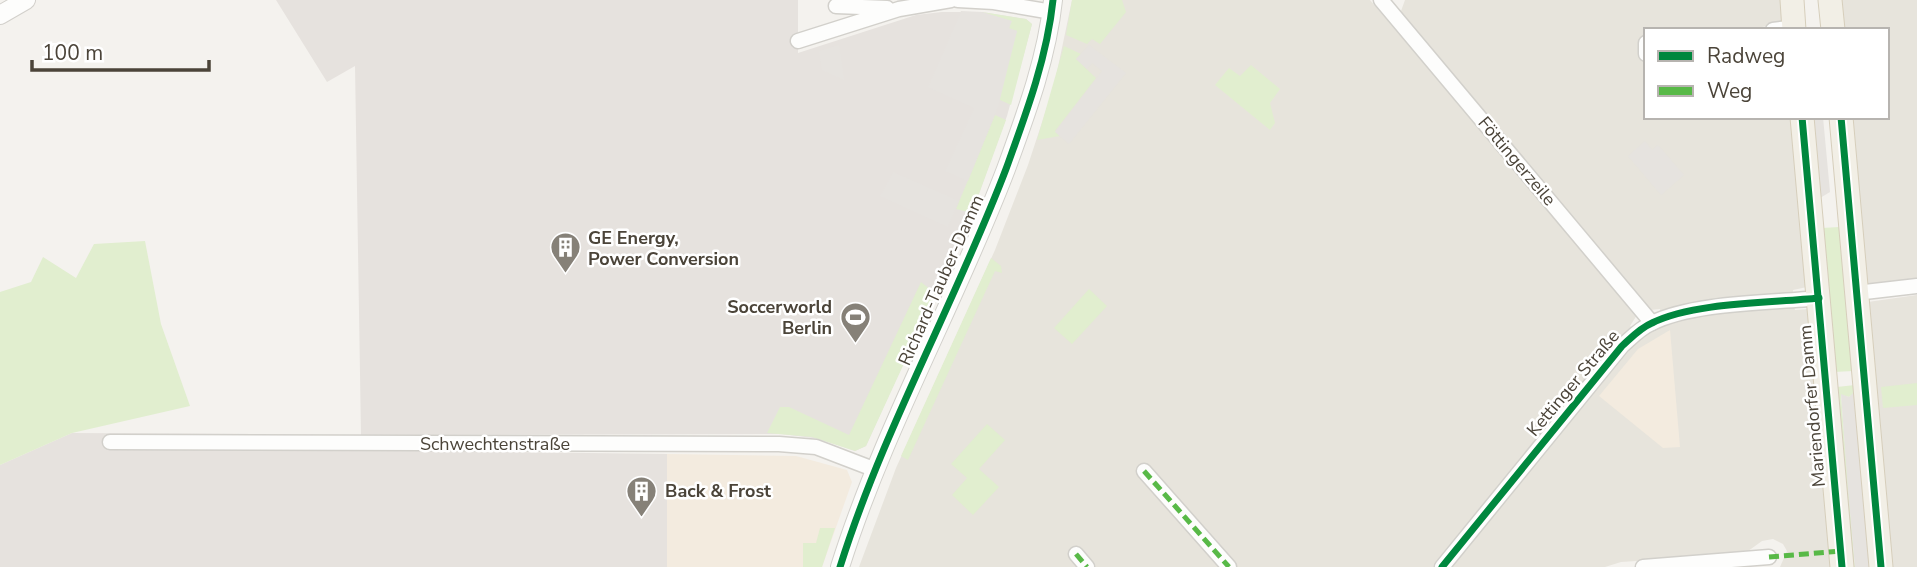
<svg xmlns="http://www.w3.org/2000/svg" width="1917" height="567" font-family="'Nunito Sans',sans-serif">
  <rect width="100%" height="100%" fill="#f4f2ee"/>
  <g fill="#e7e4dc">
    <path d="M1072 0H1370L1637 315 1630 326 1633 328 1435 567H859L896 468 995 250 1028 165 1054 86Z"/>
    <path d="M1405 0H1784L1783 21 1780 24 1744 30H1646L1643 37 1646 117H1794L1807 287 1793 290V294L1696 303 1661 312 1660 309 1650 310 1403 16 1401 11Z"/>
    <path d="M1838 0H1917V279L1871 285 1865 282 1848 117H1887V30H1840Z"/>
    <path d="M1917 295V567H1888L1868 302Z"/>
    <path d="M1794 306 1795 310 1808 309 1834 567H1780L1787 551 1783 544 1773 539 1762 541 1744 554 1621 562 1605 567H1451L1637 341 1661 326 1696 315Z"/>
  </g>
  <g fill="#f3ebdf">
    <path d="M1670 330 1680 447 1663 448 1599 396 1638 349Z"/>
    <path d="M667 454 796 456 847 470 852 482 822 567H667Z"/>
  </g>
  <g fill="#e6e2de">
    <path d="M276 0H798V53L916 15 942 12H982L1026 19 1032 24 1007 116 973 210 866 446 855 451 821 439 782 434 361 435 355 66 327 82Z"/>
    <path d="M72 433 254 434 255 449 667 454V567H0V465Z"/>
  </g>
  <g fill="#e1eecf">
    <path d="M1072 0H1122L1126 12 1100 44 1092 39 1087 44 1066 35Z"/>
    <path d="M982 12 1026 19 1032 24 1011 105 998 99 1017 31 1009 29 1011 21Z"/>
    <path d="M1064 46 1081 54 1076 59 1096 78 1055 131 1060 136 1037 140Z"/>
    <path d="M1251 65 1280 89 1270 103 1275 123 1270 130 1215 85 1229 68 1240 76Z"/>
    <path d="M995 115 1006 120 972 213 956 209Z"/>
    <path d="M1839 227 1842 228 1853 371 1834 372 1822 228Z"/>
    <path d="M145 241 161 324 190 406 72 433 0 465V292L31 282 43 257 76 278 94 244Z"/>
    <path d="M991 258 1001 266 1002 273 995 271 908 460 901 456Z"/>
    <path d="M921 282 936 294 866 446 855 451 812 437 767 433 780 407H789L849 435Z"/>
    <path d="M1089 289 1107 306 1072 344 1054 328Z"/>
    <path d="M1917 383V405L1883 408 1881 387Z"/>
    <path d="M1855 385 1874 567H1869L1854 393 1849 397 1841 395 1855 567H1850L1837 387Z"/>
    <path d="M987 424 1005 440 979 469 999 487 973 515 952 495 967 478 951 464Z"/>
    <path d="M820 528H835L822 567H803V543H816Z"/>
  </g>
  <g fill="#e6e3df">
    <path d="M961 11 982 12 1012 21 1009 28 1017 31 998 107 968 181 945 171 974 108 928 87Z"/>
    <path d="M839 45 844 80 822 70 819 51Z"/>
    <path d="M1089 45 1126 73 1069 144 1055 132 1102 71 1092 63 1087 69 1076 59Z"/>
    <path d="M1813 117H1823L1830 192 1820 198Z"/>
    <path d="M1645 141 1652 150 1658 145 1684 175 1661 195 1628 156Z"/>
    <path d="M893 172 959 201 948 227 880 196Z"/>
    <path d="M1854 392 1869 567H1855L1848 490 1841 394 1849 397Z"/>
  </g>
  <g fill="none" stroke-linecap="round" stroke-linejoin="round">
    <defs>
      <g id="minor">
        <path d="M958 0 994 2 1052 12"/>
        <path d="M1381 0 1652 323"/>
        <path d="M836 6 887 8"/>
        <path d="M1773 30 1794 27"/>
        <path d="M798 41 899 9 951 0"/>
        <path d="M1646 43V54"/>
        <path d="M1856 293 1917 286"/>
        <path d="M110 442 779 444 816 447 876 470"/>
        <path d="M1144 471 1229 567"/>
        <path d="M1076 554 1087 567"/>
        <path d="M1442 567 1622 346C1631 338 1640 328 1652 323 1694 302 1771 303 1819 298"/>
        <path d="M1643 567 1769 557"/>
      </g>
      <g id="tertiary">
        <path d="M0 15 26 0"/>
        <path d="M840 567C883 430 955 303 1006 169 1026 114 1047 58 1053 0"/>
      </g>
      <g id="primary">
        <path d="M1792 0 1794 30"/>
        <path d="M1830 0 1833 30"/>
        <path d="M1802 117 1842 567"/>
        <path d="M1841 117 1881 567"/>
      </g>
    </defs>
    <use href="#minor" stroke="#d2d0cb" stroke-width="17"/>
    <use href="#tertiary" stroke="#d2d0cb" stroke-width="20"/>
    <use href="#primary" stroke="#d6cebb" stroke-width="25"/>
    <use href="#minor" stroke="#fdfdfc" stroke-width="14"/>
    <use href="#tertiary" stroke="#fdfdfc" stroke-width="18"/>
    <use href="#primary" stroke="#f2efe6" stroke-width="23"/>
    <g stroke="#58b947" stroke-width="5" stroke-dasharray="10 5" stroke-linecap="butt">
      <path d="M1144 471 1229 567"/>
      <path d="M1076 554 1087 567"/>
      <path d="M1769 557 1841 551"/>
    </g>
    <defs>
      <g id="cycleway">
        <path d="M1802 117 1842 567"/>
        <path d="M1841 117 1881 567"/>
        <path d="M840 567C883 430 955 303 1006 169 1026 114 1047 58 1053 0"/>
        <path d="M1442 567 1622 346C1631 338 1640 328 1652 323 1694 302 1771 303 1819 298"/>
      </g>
    </defs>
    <use href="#cycleway" stroke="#fff" stroke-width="11"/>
    <use href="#cycleway" stroke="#00873e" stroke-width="7"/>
  </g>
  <defs>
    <symbol id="building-pin" viewBox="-11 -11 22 30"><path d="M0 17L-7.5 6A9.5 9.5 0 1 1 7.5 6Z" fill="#868178" stroke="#fff"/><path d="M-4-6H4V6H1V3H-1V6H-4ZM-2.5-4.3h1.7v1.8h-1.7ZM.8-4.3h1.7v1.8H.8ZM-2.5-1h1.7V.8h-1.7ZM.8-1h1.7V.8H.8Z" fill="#fff"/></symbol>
    <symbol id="stadium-pin" viewBox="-11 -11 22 30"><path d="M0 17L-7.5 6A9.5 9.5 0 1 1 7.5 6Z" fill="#868178" stroke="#fff"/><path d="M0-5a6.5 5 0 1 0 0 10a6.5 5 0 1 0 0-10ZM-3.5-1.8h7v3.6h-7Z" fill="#fff"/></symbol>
  </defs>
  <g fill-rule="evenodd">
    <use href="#building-pin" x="548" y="230" width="35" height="47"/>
    <use href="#stadium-pin" x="838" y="300" width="35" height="47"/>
    <use href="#building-pin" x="624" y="474" width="35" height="47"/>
  </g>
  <g text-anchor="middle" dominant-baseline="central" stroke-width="5" stroke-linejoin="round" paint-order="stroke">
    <g font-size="18" fill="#4b4439" stroke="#fff">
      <text transform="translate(1517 161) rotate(50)">Föttingerzeile</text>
      <text transform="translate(941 280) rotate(-66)">Richard-Tauber-Damm</text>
      <text transform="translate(1573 383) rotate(-50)">Kettinger Straße</text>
      <text transform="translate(1812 406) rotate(-95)">Mariendorfer Damm</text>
      <text x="495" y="444">Schwechtenstraße</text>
    </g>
    <g font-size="18" font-weight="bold" fill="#4b4439" stroke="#fff" text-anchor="start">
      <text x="588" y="238">GE Energy,<tspan x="588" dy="21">Power Conversion</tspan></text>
      <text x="832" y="307" text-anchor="end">Soccerworld<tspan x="832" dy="21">Berlin</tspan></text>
      <text x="665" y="491">Back &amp; Frost</text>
    </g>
  </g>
  <rect x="1644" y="28" width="245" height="91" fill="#ffffff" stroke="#b7b4b0" stroke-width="2"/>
  <rect x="1658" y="51" width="35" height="10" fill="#00873e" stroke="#b7b4b0" stroke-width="2"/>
  <text x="1707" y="63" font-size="21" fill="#4b4439">Radweg</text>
  <rect x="1658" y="86" width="35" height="10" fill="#58b947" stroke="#b7b4b0" stroke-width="2"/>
  <text x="1707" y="98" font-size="21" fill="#4b4439">Weg</text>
  <path d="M32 60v10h177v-10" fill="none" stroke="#4b4439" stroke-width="3.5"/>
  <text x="42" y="60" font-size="21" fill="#4b4439" stroke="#ffffff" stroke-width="5" paint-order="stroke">100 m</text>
</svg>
